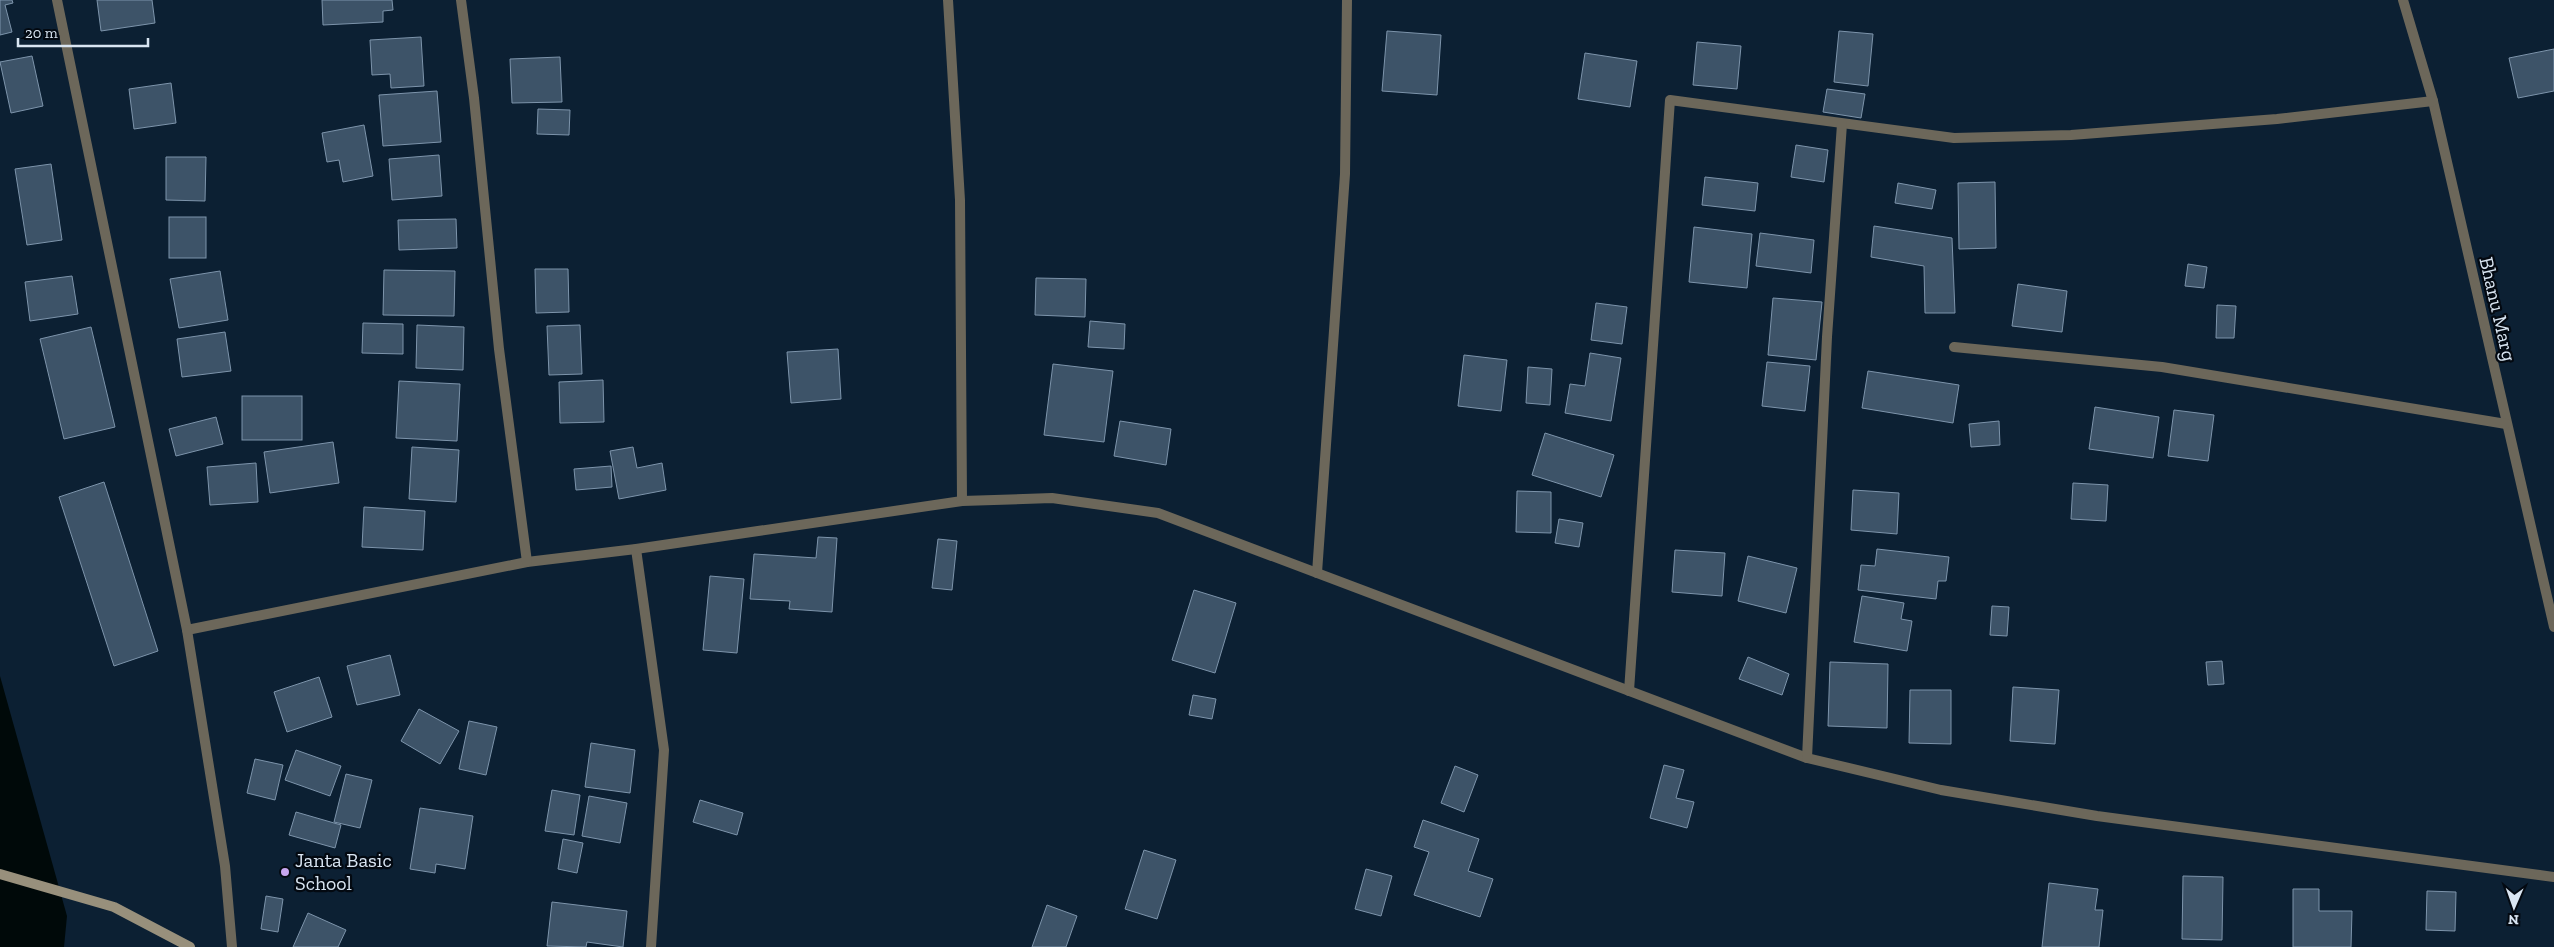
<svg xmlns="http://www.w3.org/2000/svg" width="2554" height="947" font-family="'Zilla Slab',serif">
  <rect width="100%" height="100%" fill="#0c2033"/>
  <path fill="#000909" d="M0 676 67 916 64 947H0Z"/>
  <g fill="#3d5368" stroke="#7d94ab">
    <path d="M0 0H12L13 3 5 5 12 32 0 35Z"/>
    <path d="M97 0H152L155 23 101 31Z"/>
    <path d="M322 0H392L393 10 383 11V22L323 25Z"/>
    <path d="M1387 31 1441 35 1437 95 1382 91Z"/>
    <path d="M1839 31 1873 34 1868 86 1834 82Z"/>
    <path d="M421 37 424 86 391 88 390 74 372 75 370 40Z"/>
    <path d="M1697 42 1741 46 1737 89 1693 85Z"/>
    <path d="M2554 49V91L2518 98 2509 58Z"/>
    <path d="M1585 53 1637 61 1630 107 1578 99Z"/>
    <path d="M32 56 43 106 11 113 0 62Z"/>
    <path d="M560 57 562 102 512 103 510 59Z"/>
    <path d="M171 83 176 123 134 129 129 89Z"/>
    <path d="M1827 89 1865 94 1861 118 1823 112Z"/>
    <path d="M437 91 441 142 383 146 379 95Z"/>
    <path d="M538 109 570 110 569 135 537 134Z"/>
    <path d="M364 125 373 176 343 182 339 160 327 162 322 133Z"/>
    <path d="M1796 145 1828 150 1824 182 1791 177Z"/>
    <path d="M439 155 442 196 392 200 389 159Z"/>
    <path d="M166 157H206L205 201 166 200Z"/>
    <path d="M51 164 62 240 27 245 15 169Z"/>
    <path d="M1705 177 1758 183 1755 211 1702 205Z"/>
    <path d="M1995 182 1996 248 1959 249 1958 183Z"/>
    <path d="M1898 183 1936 190 1932 209 1895 203Z"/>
    <rect x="169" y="217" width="37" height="41"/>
    <path d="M456 219 457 248 399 250 398 220Z"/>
    <path d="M1874 226 1952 238 1955 313H1925L1924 266 1871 257Z"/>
    <path d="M1694 227 1752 234 1747 288 1689 282Z"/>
    <path d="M1760 233 1814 240 1811 273 1756 266Z"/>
    <path d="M2188 264 2207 267 2204 288 2185 286Z"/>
    <path d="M535 269H568L569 312 536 313Z"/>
    <path d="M384 270 455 271 454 316 383 315Z"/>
    <path d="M220 271 228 320 179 328 170 279Z"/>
    <path d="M72 276 78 314 30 321 25 282Z"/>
    <path d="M1036 278 1086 279 1085 317 1035 315Z"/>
    <path d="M2018 284 2067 291 2062 332 2012 326Z"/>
    <path d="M1773 298 1822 302 1816 360 1768 355Z"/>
    <path d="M1596 303 1627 307 1622 344 1591 340Z"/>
    <path d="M2217 305 2236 306 2234 338H2216Z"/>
    <path d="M1090 321 1125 324 1124 349 1088 347Z"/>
    <path d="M363 323 403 324V354L362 353Z"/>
    <path d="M417 325 464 327 463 370 416 368Z"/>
    <path d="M580 325 582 374 549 375 547 326Z"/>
    <path d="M91 327 115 427 64 439 40 339Z"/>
    <path d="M225 332 231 371 182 377 177 339Z"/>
    <path d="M838 349 841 399 791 403 787 352Z"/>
    <path d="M1590 353 1621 358 1611 421 1565 413 1570 384 1585 386Z"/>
    <path d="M1464 355 1507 360 1501 411 1458 406Z"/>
    <path d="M1767 362 1810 366 1805 411 1762 406Z"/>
    <path d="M1053 364 1113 371 1104 442 1044 435Z"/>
    <path d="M1528 367 1552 369 1550 405 1526 403Z"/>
    <path d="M1868 371 1959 385 1953 423 1862 408Z"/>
    <path d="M603 380 604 422 560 423 559 382Z"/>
    <path d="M399 381 460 384 457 441 396 438Z"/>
    <rect x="242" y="396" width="60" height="44"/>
    <path d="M2095 407 2159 417 2153 458 2089 449Z"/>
    <path d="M2174 410 2214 415 2208 461 2168 456Z"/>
    <path d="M216 417 223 444 176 456 169 429Z"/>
    <path d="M1120 421 1171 429 1166 465 1114 456Z"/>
    <path d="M1999 421 2000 445 1971 447 1969 424Z"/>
    <path d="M1545 433 1614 455 1601 497 1532 475Z"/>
    <path d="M333 442 339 483 270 493 264 452Z"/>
    <path d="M412 447 459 450 456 502 409 499Z"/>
    <path d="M633 447 637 468 662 463 666 490 619 499 610 451Z"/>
    <path d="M256 463 258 502 210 505 207 467Z"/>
    <path d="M611 466 612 487 576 490 574 469Z"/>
    <path d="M104 482 158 651 114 666 59 497Z"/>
    <path d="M2073 483 2108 485 2106 521 2071 519Z"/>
    <path d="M1853 490 1899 493 1897 534 1851 530Z"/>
    <path d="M1517 491 1551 492V533L1516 532Z"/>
    <path d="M364 507 425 511 423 550 362 547Z"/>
    <path d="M1559 519 1583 523 1579 547 1555 543Z"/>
    <path d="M818 537 837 538 832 612 789 609 790 601 750 599 754 554 816 558Z"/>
    <path d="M938 539 957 541 952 590 932 588Z"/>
    <path d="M1877 549 1949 557 1946 581H1938L1936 599 1858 590 1861 565 1875 566Z"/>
    <path d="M1675 550 1725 553 1722 596 1672 592Z"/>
    <path d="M1748 556 1797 568 1786 613 1738 601Z"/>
    <path d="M710 576 744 579 737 653 703 650Z"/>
    <path d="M1194 590 1236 603 1215 673 1172 660Z"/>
    <path d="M1862 596 1904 603 1901 619 1912 621 1907 651 1854 642Z"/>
    <path d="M1992 606 2009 607 2007 636 1990 635Z"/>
    <path d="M390 655 400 695 357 705 347 666Z"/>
    <path d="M1748 657 1789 674 1782 695 1739 679Z"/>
    <path d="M2222 661 2224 684 2208 685 2206 662Z"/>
    <path d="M1830 662 1888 664 1887 728 1828 726Z"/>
    <path d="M319 677 332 717 287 732 274 692Z"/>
    <path d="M2013 687 2059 690 2055 744 2010 741Z"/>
    <path d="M1910 690H1951V744L1909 743Z"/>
    <path d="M1193 695 1216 699 1212 719 1189 715Z"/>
    <path d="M419 709 459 731 440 764 401 741Z"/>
    <path d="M469 721 497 727 486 775 459 769Z"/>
    <path d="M591 743 635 750 630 793 585 787Z"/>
    <path d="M296 750 341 766 330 796 285 780Z"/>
    <path d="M255 759 283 765 275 800 247 793Z"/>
    <path d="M1664 765 1684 770 1676 798 1694 802 1687 828 1650 818Z"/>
    <path d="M1455 766 1478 775 1464 812 1441 803Z"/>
    <path d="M346 774 372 780 360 828 334 822Z"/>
    <path d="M552 790 580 795 574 835 545 831Z"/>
    <path d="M589 796 627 803 620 843 582 836Z"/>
    <path d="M700 800 743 813 737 835 693 822Z"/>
    <path d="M420 808 473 816 465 869 436 864 435 873 410 869Z"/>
    <path d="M296 812 341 825 335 848 289 835Z"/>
    <path d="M1423 820 1479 839 1468 871 1493 879 1480 917 1414 895 1429 852 1414 847Z"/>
    <path d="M563 839 583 843 577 873 558 869Z"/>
    <path d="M1144 850 1176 860 1157 919 1125 909Z"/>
    <path d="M1366 869 1392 876 1381 916 1355 909Z"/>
    <path d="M2183 876 2223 877 2222 940 2182 939Z"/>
    <path d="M2049 883 2098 889 2095 910H2103L2099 947H2042Z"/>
    <path d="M2293 889H2319V911H2352L2351 947H2293Z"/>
    <path d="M2427 891 2456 892 2455 931 2426 930Z"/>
    <path d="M266 896 283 899 278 932 261 929Z"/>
    <path d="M552 902 627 911 623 947 587 942 586 947 547 946Z"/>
    <path d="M1047 905 1077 916 1066 947H1032Z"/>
    <path d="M308 913 346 930 338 947H293Z"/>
  </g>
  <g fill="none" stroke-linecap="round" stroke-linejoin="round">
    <g stroke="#6c675a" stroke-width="10">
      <path d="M57 0 187 630 527 562 636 549 962 501 1052 498 1158 513 1807 758 1941 790 2097 816 2554 877"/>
      <path d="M461 0 474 98 499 349 527 562"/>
      <path d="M948 0 960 200 962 501"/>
      <path d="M2403 0 2433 101 2554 627"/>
      <path d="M1954 347 2162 367 2506 424"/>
      <path d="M636 549 664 750 651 947"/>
      <path d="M1317 573 1345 174 1347 0"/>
      <path d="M187 630 225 866 232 947"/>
      <path d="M1629 691 1670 100 1954 138 2071 135 2277 119 2433 101"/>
      <path d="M1807 758 1827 337 1842 124"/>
    </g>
    <path stroke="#98907c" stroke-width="10" d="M0 874 114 907 190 947"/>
  </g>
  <circle fill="#c7a6ef" stroke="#030911" stroke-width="2" cx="285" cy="872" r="5"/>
  <g text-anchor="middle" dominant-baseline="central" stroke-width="4.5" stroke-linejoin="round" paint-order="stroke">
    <g font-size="20" fill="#d9e5f2" stroke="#030911">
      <text transform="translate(2498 309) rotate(77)">Bhanu Marg</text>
    </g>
    <g font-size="20" fill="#d9e5f2" stroke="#030911" text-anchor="start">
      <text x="295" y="860">Janta Basic<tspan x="295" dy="23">School</tspan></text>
    </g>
  </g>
  <g transform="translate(2514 907) rotate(182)" stroke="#030911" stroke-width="4" paint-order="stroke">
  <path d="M0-4L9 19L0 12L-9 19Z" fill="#d9e5f2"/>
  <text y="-8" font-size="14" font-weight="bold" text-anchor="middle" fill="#d9e5f2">N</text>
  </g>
  <path d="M18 38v8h130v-8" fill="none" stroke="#d9e5f2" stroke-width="2.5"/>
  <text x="25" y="38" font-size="15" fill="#d9e5f2" stroke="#030911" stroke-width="4" paint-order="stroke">20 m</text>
</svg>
